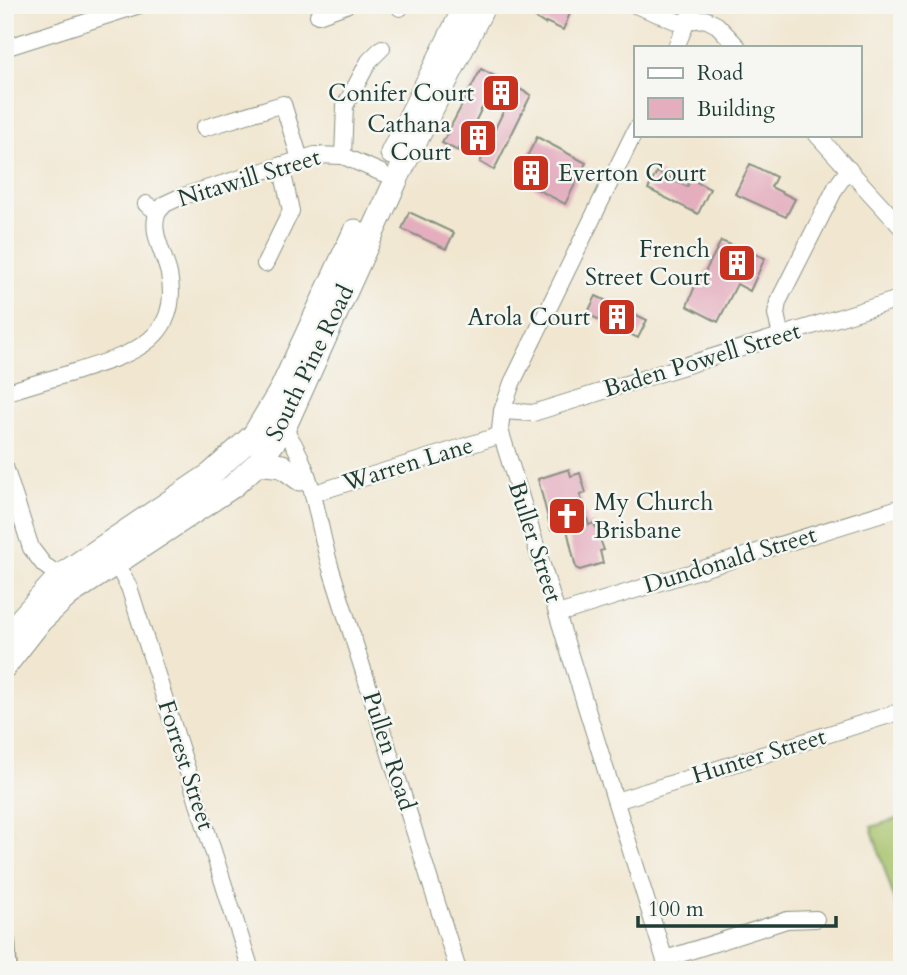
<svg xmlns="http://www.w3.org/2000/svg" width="907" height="975" font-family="Cardo,serif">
  <rect width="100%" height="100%" fill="#f6f6f2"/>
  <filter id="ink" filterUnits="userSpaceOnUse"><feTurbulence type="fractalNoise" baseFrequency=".0143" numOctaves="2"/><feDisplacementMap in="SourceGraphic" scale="14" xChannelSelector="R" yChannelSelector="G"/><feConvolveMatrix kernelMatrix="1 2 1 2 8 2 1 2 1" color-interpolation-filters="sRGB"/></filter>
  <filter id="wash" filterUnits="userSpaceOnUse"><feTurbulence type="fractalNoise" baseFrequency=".00686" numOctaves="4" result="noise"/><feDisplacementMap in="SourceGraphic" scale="28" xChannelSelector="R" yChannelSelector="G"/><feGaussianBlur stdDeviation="1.57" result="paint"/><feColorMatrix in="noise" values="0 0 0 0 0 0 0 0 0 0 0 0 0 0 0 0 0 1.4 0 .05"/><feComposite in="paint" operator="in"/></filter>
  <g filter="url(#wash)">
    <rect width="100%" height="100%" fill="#f1e7d1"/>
    <path fill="#a6c168" stroke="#627f4e" stroke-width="2" d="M902 817V923L871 827Z"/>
    <g id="blocks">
      <g fill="#e4aebf" fill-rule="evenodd">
        <path d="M515 5H565L572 9 563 30 546 22 545 24Z"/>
        <path d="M481 69 531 95 494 170 480 162 485 152 463 141 458 151 442 143ZM487 98 505 108 493 133 474 124Z"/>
        <path d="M537 137 586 163 565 204 516 178Z"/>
        <path d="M750 164 776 177 771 187 795 199 786 217 735 194Z"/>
        <path d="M657 172 687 187 691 179 710 189 698 214 648 189Z"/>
        <path d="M409 212 454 233 446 249 402 229Z"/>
        <path d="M721 241 765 258 750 291 737 284 718 322 687 306 697 281 704 274Z"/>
        <path d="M596 296 647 320 638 338 587 314Z"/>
        <path d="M569 469 571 476 580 473 586 493 580 495 589 525 594 523 604 550 600 551 603 563 580 570 576 568 566 525 551 530 538 479Z"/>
      </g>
    </g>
  </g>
  <g filter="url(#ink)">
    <use href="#blocks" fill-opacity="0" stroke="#889282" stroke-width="2"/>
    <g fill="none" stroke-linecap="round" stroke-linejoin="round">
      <defs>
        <g id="minor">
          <path d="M400 5V8"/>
          <path d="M635 5 678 22 705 19 717 25 738 47"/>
          <path d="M318 15 346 5"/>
          <path d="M676 47 694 5"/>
          <path d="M5 48 140 5"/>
          <path d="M204 128 283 104 300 159"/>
          <path d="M636 129 512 383 502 411 500 430 668 970"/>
          <path d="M817 135 902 228"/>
          <path d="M343 156 345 106 369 61 382 48"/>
          <path d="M146 204 158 212 165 204 180 197 315 155 343 156 382 173"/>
          <path d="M265 264 291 211 281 165"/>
          <path d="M781 336 776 314 778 302 836 187 849 169"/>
          <path d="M5 393C29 385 54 378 78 371 128 355 182 341 169 274 165 255 149 231 158 212"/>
          <path d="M502 411 533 413 902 298"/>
          <path d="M278 421C315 465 315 517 331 569 374 703 416 836 458 970"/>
          <path d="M5 467 31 548 44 565 67 581"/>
          <path d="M315 493 501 435"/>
          <path d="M116 564 129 587 251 970"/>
          <path d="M558 614 902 507"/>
          <path d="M616 801 902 711"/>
          <path d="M665 959 787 920 816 919"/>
        </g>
        <path id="major" d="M5 941 7 970"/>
        <g id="highway">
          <path d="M392 153 466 5"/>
          <path d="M258 463 282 466 300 479"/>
          <path d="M5 637 60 576 211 474 254 435 281 390 355 231"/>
          <path d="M5 666 41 620 68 595 233 486 258 463 284 428 398 176 484 5"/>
        </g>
      </defs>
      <use href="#minor" stroke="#889282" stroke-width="18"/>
      <use href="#major" stroke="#889282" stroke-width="22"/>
      <use href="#highway" stroke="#889282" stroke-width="25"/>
      <use href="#minor" stroke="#fff" stroke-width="16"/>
      <use href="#major" stroke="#fff" stroke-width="19"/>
      <use href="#highway" stroke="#fff" stroke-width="23"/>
    </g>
  </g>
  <defs>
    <symbol id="building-square" viewBox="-11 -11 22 22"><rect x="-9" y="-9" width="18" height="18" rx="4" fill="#c8321e" stroke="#f6f6f2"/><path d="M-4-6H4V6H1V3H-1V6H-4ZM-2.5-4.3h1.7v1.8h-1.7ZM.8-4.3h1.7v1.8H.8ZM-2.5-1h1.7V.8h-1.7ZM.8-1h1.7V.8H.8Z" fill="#fff"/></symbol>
    <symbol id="church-square" viewBox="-11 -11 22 22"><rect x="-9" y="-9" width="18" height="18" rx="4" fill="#c8321e" stroke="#f6f6f2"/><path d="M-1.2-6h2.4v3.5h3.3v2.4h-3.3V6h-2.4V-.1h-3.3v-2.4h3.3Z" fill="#fff"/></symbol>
  </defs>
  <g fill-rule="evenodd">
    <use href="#building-square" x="479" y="71" width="44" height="44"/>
    <use href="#building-square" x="456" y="116" width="44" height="44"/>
    <use href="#building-square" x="509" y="151" width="44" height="44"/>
    <use href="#building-square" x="715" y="241" width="44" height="44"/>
    <use href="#building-square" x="595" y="295" width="44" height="44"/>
    <use href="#church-square" x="545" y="494" width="44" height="44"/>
  </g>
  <g text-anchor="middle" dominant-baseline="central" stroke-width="5" stroke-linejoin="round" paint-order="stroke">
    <g font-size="24" fill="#1f3d34" stroke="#f6f6f2" text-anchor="end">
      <text x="474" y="93">Conifer Court</text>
      <text x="451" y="124">Cathana<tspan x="451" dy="28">Court</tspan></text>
      <text x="558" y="173" text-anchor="start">Everton Court</text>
      <text x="710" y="249">French<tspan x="710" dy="28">Street Court</tspan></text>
      <text x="590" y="317">Arola Court</text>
      <text x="594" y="502" text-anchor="start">My Church<tspan x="594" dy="28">Brisbane</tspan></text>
    </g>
    <g font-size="24" fill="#1f3d34" stroke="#f6f6f2">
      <text transform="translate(249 178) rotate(-17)">Nitawill Street</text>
      <text transform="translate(702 360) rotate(-17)">Baden Powell Street</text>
      <text transform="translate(310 363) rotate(-64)">South Pine Road</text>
      <text transform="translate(408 464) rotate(-17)">Warren Lane</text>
      <text transform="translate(535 542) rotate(72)">Buller Street</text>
      <text transform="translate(730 560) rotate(-17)">Dundonald Street</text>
      <text transform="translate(389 751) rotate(72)">Pullen Road</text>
      <text transform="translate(759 756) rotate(-17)">Hunter Street</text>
      <text transform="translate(186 765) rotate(72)">Forrest Street</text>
    </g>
  </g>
  <rect width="907" height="975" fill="none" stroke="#f6f6f2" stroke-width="28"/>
  <rect x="634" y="46" width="228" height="91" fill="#f6f6f2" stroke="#a0aca6" stroke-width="2"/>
  <rect x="648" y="68" width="35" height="10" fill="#ffffff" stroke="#a0aca6" stroke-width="2"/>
  <text x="697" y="80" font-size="21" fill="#1f3d34">Road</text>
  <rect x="648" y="98" width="35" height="21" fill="#e4aebf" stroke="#a0aca6" stroke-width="2"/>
  <text x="697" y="116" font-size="21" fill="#1f3d34">Building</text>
  <path d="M638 916v10h198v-10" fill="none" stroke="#1f3d34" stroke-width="3.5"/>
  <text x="648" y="916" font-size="21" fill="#1f3d34" stroke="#f6f6f2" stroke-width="5" paint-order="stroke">100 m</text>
</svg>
